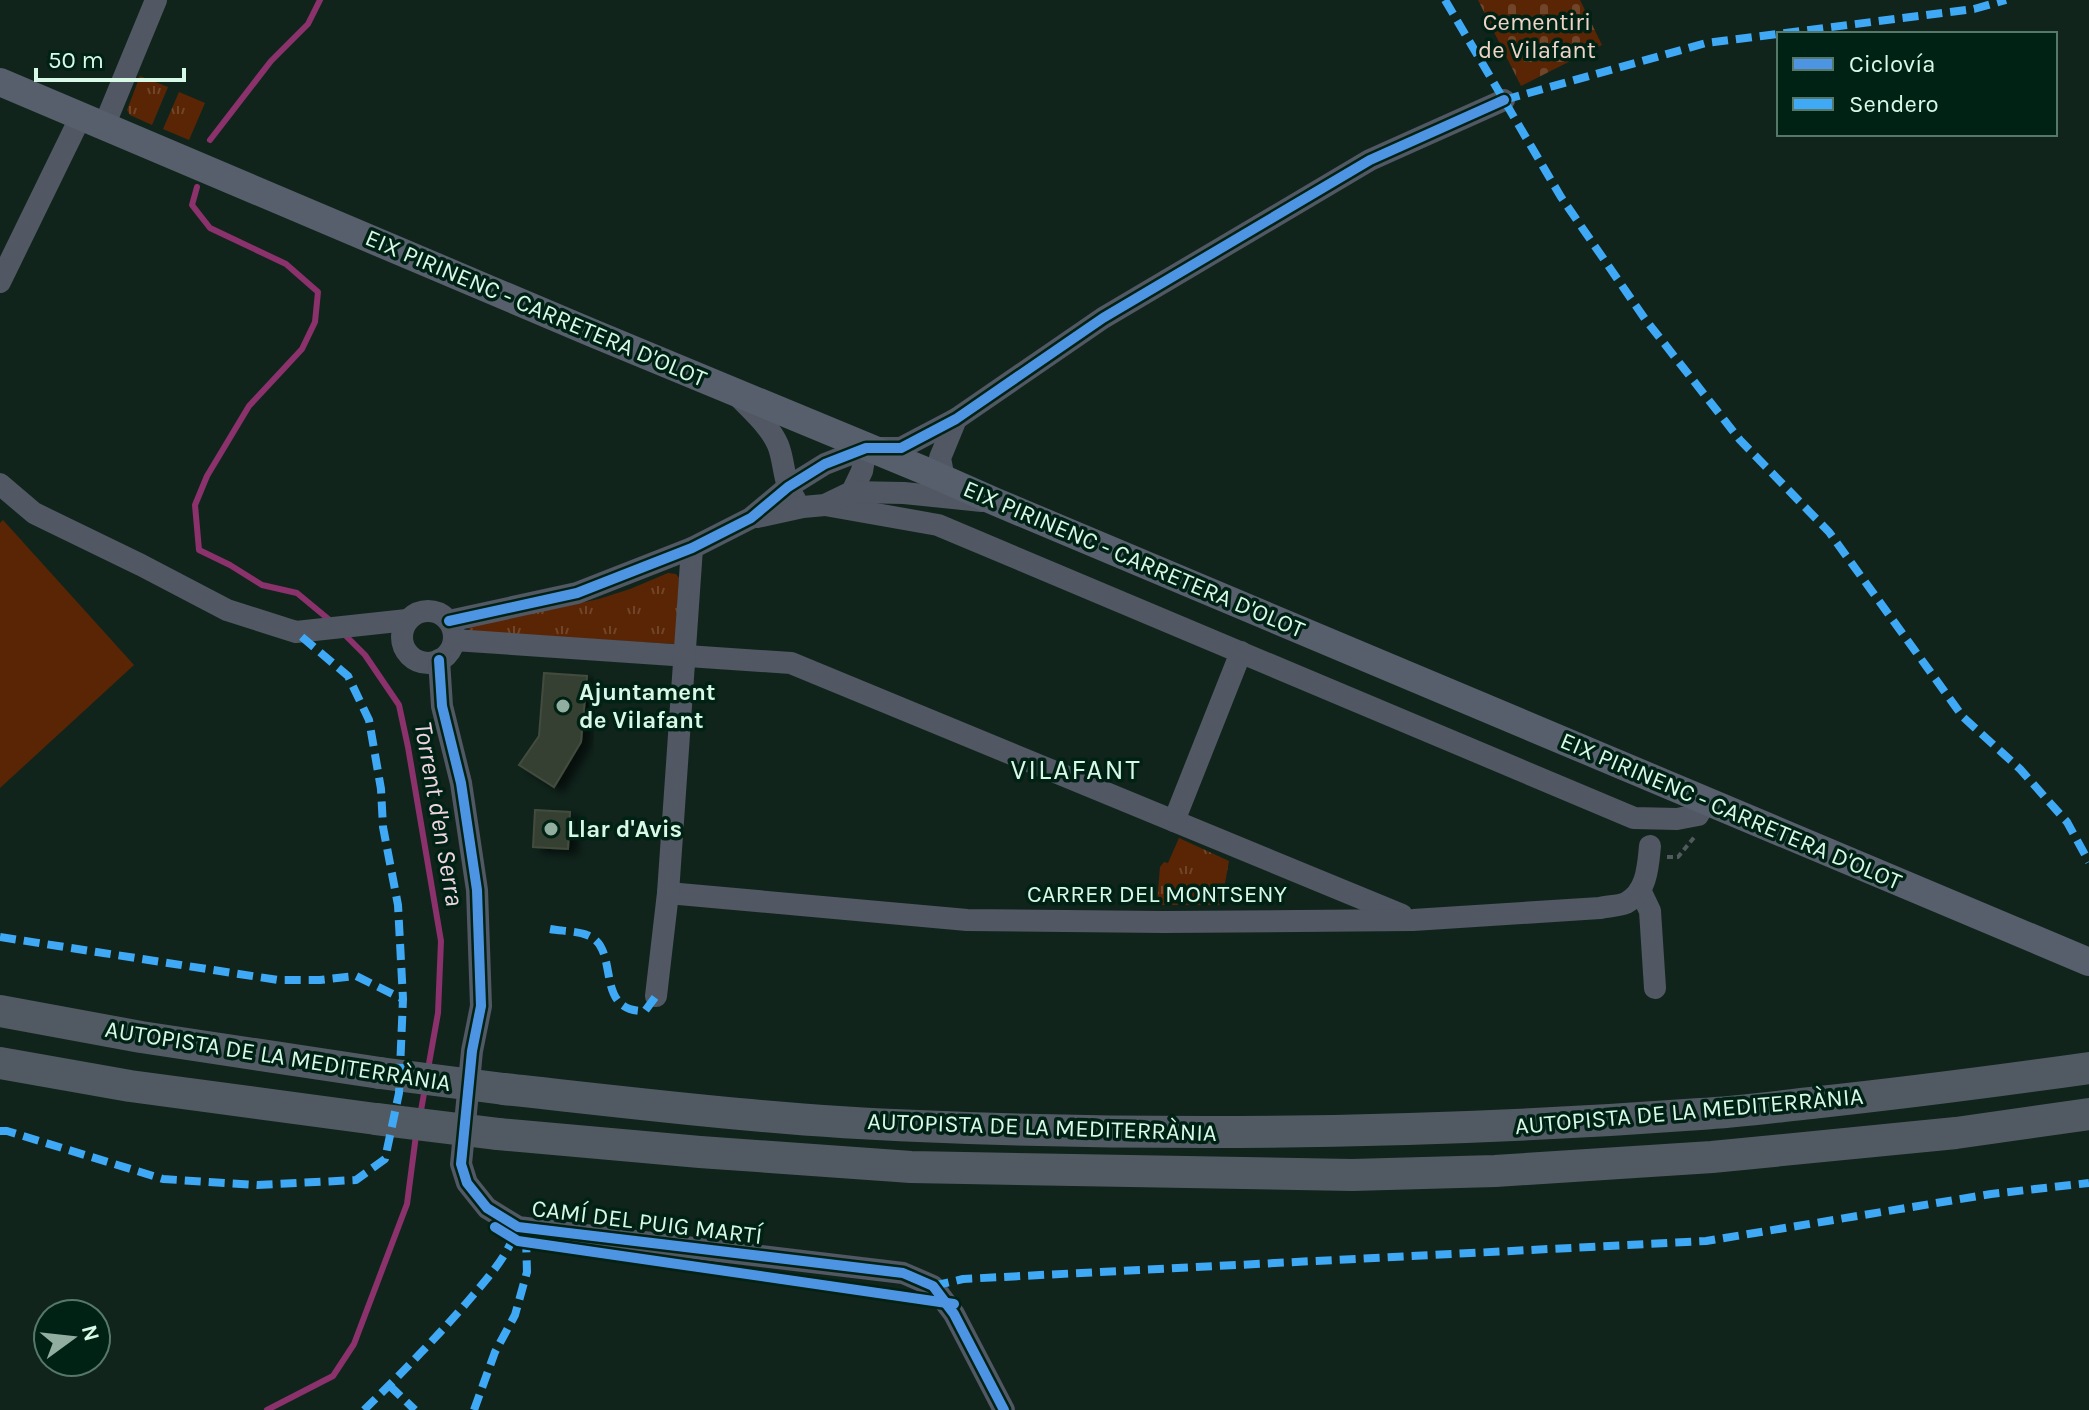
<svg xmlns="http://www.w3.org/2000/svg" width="2089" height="1410" font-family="Karla,sans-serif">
  <defs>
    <pattern id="grass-tufts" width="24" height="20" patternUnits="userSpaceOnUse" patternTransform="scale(2)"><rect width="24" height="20" fill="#5a2504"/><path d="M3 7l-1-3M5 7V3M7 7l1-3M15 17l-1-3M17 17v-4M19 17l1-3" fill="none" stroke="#714529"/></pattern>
    <pattern id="cemetery-stones" width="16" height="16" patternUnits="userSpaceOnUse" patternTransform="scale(2)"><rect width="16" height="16" fill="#5a2504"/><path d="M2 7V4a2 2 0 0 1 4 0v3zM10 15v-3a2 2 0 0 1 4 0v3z" fill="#714529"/></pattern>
    <filter id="shadow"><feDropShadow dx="9" dy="5" stdDeviation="4" flood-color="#0009"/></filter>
  </defs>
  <rect width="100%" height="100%" fill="#10241c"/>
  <g fill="url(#grass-tufts)">
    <path d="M140 76 168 87 152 125 130 115 127 110Z"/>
    <path d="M179 92 205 103 189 140 163 129Z"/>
    <path d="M668 573 676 574 679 578 675 644 470 632 468 627 599 599 630 589Z"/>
    <path d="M1179 838 1229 861 1221 905H1157L1160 867 1164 862 1168 863Z"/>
  </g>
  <path fill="url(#cemetery-stones)" d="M1478 0H1580L1602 45 1521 86Z"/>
  <path fill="#5a2504" d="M3 520 134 665 0 788V523Z"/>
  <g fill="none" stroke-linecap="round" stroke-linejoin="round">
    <g stroke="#8b316c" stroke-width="6">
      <path d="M210 140 271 61 308 24 320 0"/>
      <path d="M197 187 192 205 210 228 286 264 318 292 315 322 302 349 249 406 207 476 195 505 199 550 230 565 262 585 297 593 332 622"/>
      <path d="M343 633 365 655 399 705 408 747 441 941 438 1013 428 1069"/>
      <path d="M420 1116 425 1088"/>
      <path d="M267 1410 333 1376 354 1344 407 1204 416 1135"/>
    </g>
  </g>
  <g fill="#354033" stroke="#434c3d" stroke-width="2" filter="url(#shadow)">
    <path d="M544 673 587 676 581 742 554 787 519 765 539 736Z"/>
    <path d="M535 810 570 812 568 849 533 847Z"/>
  </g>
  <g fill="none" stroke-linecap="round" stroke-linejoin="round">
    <path stroke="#51595d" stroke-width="4" stroke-dasharray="6 4" stroke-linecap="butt" d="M1667 857H1678L1696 835"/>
    <g stroke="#515763" stroke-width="22">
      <path d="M104 126 156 0"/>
      <path d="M0 282 81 116"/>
      <path d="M738 396C752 411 770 426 778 445 785 462 783 484 795 499"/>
      <path d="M944 479 940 458 956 419"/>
      <path d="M0 484 34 513 141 565 227 610 296 632 407 620"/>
      <path d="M852 492 862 471 866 448"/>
      <path d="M825 505 938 525 1634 818 1677 819 1698 815 1707 800"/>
      <path d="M757 517 803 507 825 505 852 492 904 493 982 501"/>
      <circle cx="428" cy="637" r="26"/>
      <path d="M449 621 577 593 692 548 751 518 788 487 825 464 866 448H901L956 419 1103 318 1370 160 1504 100"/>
      <path d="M454 640 791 663 1402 915"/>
      <path d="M439 660 442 706 461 783 477 890 481 1006 472 1051 461 1164 467 1183 487 1208 518 1227 903 1273 933 1286 954 1314 1004 1410"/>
      <path d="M1174 821 1241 652"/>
      <path d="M1640 890 1650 911 1655 988"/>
      <path d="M668 893 967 920 1164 922 1413 920 1600 908C1608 906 1619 906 1626 903 1647 892 1648 867 1650 846"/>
      <path d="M656 996 668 893 692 548"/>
    </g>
    <path stroke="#575f6c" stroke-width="28" d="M0 82 590 332 928 472 996 502 2089 962"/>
    <g stroke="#515a63" stroke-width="32">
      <path d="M0 1011 141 1037 380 1073"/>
      <path d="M0 1063 130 1086 376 1119"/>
      <path d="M504 1089C641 1104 779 1121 918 1126 1179 1137 1440 1133 1700 1114 1737 1112 1774 1107 1811 1103 1904 1093 1997 1081 2089 1068"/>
      <path d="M498 1134 700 1152 911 1167 1352 1175 1495 1171 1712 1157 1956 1133 2089 1114"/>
    </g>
    <g stroke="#515a63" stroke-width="32">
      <path d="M380 1073 504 1089"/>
      <path d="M376 1119 498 1134"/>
    </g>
    <g stroke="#3fa9f5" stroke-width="8" stroke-dasharray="16 8" stroke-linecap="butt">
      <path d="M1445 0 1561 197 1645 319 1740 440 1829 532 1963 717 2020 769 2067 822 2089 862"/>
      <path d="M1504 100 1706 43 1974 9 2006 0"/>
      <path d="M550 929C561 931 577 931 587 935 622 948 592 1012 645 1011L656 996"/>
      <path d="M0 937 278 980H320L356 976 403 999"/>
      <path d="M0 1131H7L163 1179 257 1185 356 1180 385 1159 399 1093 403 999 398 905 383 827 381 789 369 720 348 676 296 632"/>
      <path d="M933 1286 963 1279 1706 1241 1991 1194 2089 1183"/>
      <path d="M389 1385 415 1410"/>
      <path d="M364 1410C399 1376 431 1343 463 1307 483 1283 505 1261 516 1231"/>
      <path d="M474 1410 495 1352 515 1315 527 1272 526 1236"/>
    </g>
    <defs>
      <g id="cycleway">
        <path d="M449 621 577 593 692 548 751 518 788 487 825 464 866 448H901L956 419 1103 318 1370 160 1504 100"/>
        <path d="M439 660 442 706 461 783 477 890 481 1006 472 1051 461 1164 467 1183 487 1208 518 1227 903 1273 933 1286 954 1314 1004 1410"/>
        <path d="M495 1227 518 1241 954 1304"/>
      </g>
    </defs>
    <use href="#cycleway" stroke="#002215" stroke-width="15"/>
    <use href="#cycleway" stroke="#4d94e3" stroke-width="10"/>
  </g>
  <g fill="#92aea1" stroke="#002215" stroke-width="3">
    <circle cx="563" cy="706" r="8"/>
    <circle cx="551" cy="829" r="8"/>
  </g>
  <g text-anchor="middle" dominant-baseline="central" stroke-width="7" stroke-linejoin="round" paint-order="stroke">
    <g font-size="24" fill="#f1d4c8" stroke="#002215">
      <text x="1537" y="22">Cementiri<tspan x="1537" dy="28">de Vilafant</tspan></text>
    </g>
    <g font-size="24" fill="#d8f8e8" stroke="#002215">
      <text transform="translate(536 308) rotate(23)">EIX PIRINENC - CARRETERA D'OLOT</text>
      <text transform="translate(1134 559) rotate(23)">EIX PIRINENC - CARRETERA D'OLOT</text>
      <text transform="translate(1731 811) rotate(23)">EIX PIRINENC - CARRETERA D'OLOT</text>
      <text x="1157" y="894">CARRER DEL MONTSENY</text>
      <text transform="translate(278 1056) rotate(9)">AUTOPISTA DE LA MEDITERRÀNIA</text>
      <text transform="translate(1689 1111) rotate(-5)">AUTOPISTA DE LA MEDITERRÀNIA</text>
      <text transform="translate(1042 1127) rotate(2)">AUTOPISTA DE LA MEDITERRÀNIA</text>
      <text transform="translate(647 1222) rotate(7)">CAMÍ DEL PUIG MARTÍ</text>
    </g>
    <g font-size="24" font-weight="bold" fill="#d8f8e8" stroke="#002215" text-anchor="start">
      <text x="579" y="692">Ajuntament<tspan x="579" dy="28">de Vilafant</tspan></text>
      <text x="567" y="829">Llar d'Avis</text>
    </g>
    <g font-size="26" font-style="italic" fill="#efd4e2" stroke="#002215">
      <text transform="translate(439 814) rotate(80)">Torrent d'en Serra</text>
    </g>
    <g font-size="28" letter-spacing="2" fill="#d8f8e8" stroke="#002215">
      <text x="1076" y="769">VILAFANT</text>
    </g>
  </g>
  <rect x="1777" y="32" width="280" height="104" fill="#002215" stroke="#567869" stroke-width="2"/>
  <rect x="1793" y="58" width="40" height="12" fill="#4d94e3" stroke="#567869" stroke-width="2"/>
  <text x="1849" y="72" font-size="24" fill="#d8f8e8">Ciclovía</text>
  <rect x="1793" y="98" width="40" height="12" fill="#3fa9f5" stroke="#567869" stroke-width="2"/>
  <text x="1849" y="112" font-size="24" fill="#d8f8e8">Sendero</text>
  <g transform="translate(72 1338) rotate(75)"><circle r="38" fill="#002215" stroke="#567869" stroke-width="2"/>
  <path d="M0-6L14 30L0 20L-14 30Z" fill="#92aea1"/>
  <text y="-12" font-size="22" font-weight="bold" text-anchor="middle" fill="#d8f8e8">N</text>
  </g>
  <path d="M36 68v12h148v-12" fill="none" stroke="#d8f8e8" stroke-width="4"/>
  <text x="48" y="68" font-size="24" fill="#d8f8e8" stroke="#002215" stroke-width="6" paint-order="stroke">50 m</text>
</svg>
